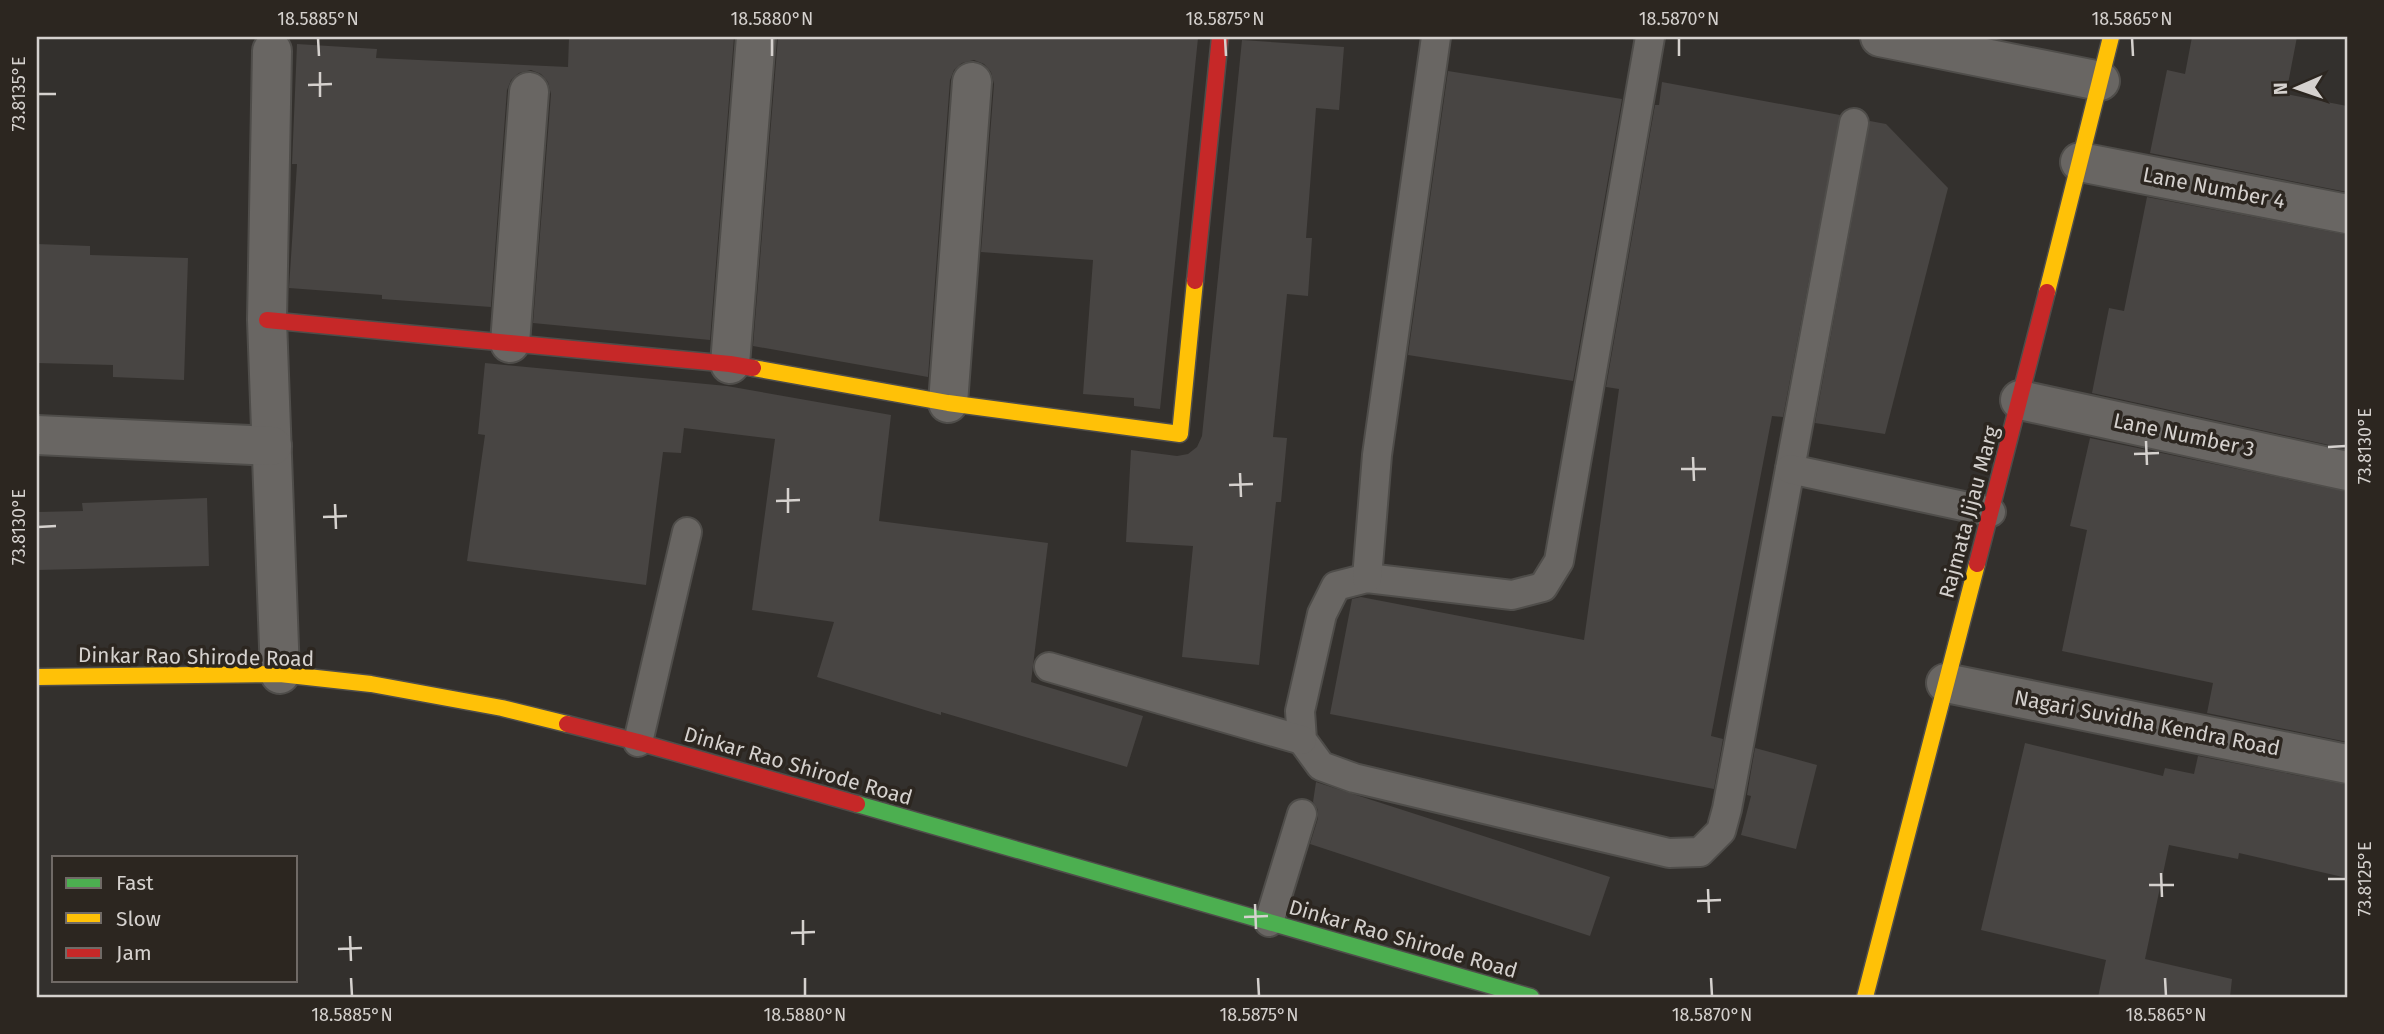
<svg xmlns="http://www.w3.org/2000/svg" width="2384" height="1034" font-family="'Fira Sans',sans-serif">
  <rect width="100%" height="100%" fill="#33302d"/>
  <g fill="#484543">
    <path d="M569 37H734L710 340 533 323 551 94 548 82 541 74 531 70 519 73 511 80 507 90 490 319 491 307 382 299V295L289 288 297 164H292L297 44 377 49 376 58 568 67Z"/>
    <path d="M778 37 1198 38 1160 409 1134 406V398L1083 394 1093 260 981 252 994 84 991 72 984 64 974 60 962 63 954 70 950 80 928 377 753 346Z"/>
    <path d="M2192 37H2297L2286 94 2347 106V192L2150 153 2167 70 2185 74Z"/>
    <path d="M1242 40 1344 47 1339 110 1316 108 1306 238H1312L1308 296 1287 294 1273 437 1287 438 1281 502H1276L1259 665 1182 657 1193 546 1126 542 1131 450 1177 456 1188 454 1197 447 1202 436Z"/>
    <path d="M1448 71 1622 99 1573 381 1408 355Z"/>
    <path d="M1662 82 1840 115 1783 417 1772 416 1711 736 1723 739 1714 789 1330 714 1352 599 1361 597 1584 640 1619 389 1606 387 1655 105H1659Z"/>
    <path d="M1870 121 1886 124 1948 188 1885 434 1815 423Z"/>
    <path d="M2147 197 2347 235V449L2092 393 2109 308 2124 311Z"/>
    <path d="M37 244 90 246V255L188 258 184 380 113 377V365L37 363Z"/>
    <path d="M485 363 727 386 891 415 879 521 1048 543 1031 682 1143 716 1127 767 941 712V715L817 677 834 622 752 610 775 439 684 428 681 453 663 452 646 585 467 561 485 435 478 434Z"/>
    <path d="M2090 438 2347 492V742L2207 713 2213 683 2062 651 2087 530 2070 526Z"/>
    <path d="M207 498 209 566 37 570V512L83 511 82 503Z"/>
    <path d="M2025 743 2163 776 2165 768 2194 774 2198 756 2347 785V878L2239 853 2238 859 2169 845 2145 959 2232 979 2230 997H2098L2106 960 1981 930Z"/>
    <path d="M1755 748 1817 765 1796 849 1741 835 1751 796 1747 795Z"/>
    <path d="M1316 782 1610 877 1590 936 1310 844 1318 818V810L1313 802Z"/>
  </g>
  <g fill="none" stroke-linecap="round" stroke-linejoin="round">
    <defs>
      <g id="lane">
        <path d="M1650 37 1559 561 1543 587 1512 595 1367 578 1336 586 1322 614 1300 711 1302 740 1321 766 1354 778 1669 853 1700 852 1721 831 1727 809 1854 123"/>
        <path d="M1790 469 1991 512"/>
        <path d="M1367 578 1377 455 1436 37"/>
        <path d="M1049 667 1302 740"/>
        <path d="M638 742 687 532"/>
        <path d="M1269 922 1302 814"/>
      </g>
      <g id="street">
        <path d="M1880 37 2100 81"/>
        <path d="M272 51 267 320 280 674"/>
        <path d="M2080 162 2347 214"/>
        <path d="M510 343 529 92"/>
        <path d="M730 364 756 37"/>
        <path d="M2020 400 2347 471"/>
        <path d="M948 403 972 82"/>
        <path d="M37 435 272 446"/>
        <path d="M1946 683 2347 764"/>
      </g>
      <path id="fast" d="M857 804 1531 997"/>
      <g id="slow">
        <path d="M2047 292 2111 37"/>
        <path d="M753 368 948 403 1180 434 1195 281"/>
        <path d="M37 677 280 674 371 684 502 708 567 724"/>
        <path d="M1865 997 1977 564"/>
      </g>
      <g id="jam">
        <path d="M1195 281 1220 37"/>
        <path d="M267 320 730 364 753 368"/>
        <path d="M1977 564 2047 292"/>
        <path d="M567 724 638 742 857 804"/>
      </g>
    </defs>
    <use href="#lane" stroke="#4f4d4a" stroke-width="32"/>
    <use href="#street" stroke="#4f4d4a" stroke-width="42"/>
    <use href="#fast" stroke="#4f4d4a" stroke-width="19"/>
    <use href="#slow" stroke="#4f4d4a" stroke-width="19"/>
    <use href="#jam" stroke="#4f4d4a" stroke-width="19"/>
    <use href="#lane" stroke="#696663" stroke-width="28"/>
    <use href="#street" stroke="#696663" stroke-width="38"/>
    <use href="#fast" stroke="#4caf50" stroke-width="16"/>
    <use href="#slow" stroke="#ffc107" stroke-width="16"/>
    <use href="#jam" stroke="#c62828" stroke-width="16"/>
  </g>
  <path fill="none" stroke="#d5d1ce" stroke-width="2.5" d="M318 38 319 56M772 38V56M1225 38 1226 56M1679 38V56M2132 38 2133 56M320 72V97M308 85 332 84M38 94H56M2146 441 2147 465M2328 447 2346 446M2134 454 2159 453M1693 457 1694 481M1681 469H1706M1240 473 1241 497M1229 485 1253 484M788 488V513M776 501 800 500M335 504 336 529M323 517 347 516M38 527 56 526M2161 873 2162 897M2328 879H2346M2149 885H2174M1708 889 1709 913M1697 901 1721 900M1255 904 1256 929M1244 917 1268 916M803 920V945M791 933 815 932M350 936 351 961M338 949 362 948M351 978 352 996M805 978V996M1258 978 1259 996M1711 978 1712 996M2165 978 2166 996"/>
  <g text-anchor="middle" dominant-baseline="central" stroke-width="7" stroke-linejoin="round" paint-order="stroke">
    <g font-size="21" fill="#d5d1ce" stroke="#2c2620">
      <text transform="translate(2214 188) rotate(11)">Lane Number 4</text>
      <text transform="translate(2184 435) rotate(12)">Lane Number 3</text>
      <text transform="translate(1969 512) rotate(-75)">Rajmata Jijau Marg</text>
      <text transform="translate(196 657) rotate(1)">Dinkar Rao Shirode Road</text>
      <text transform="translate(2147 723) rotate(11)">Nagari Suvidha Kendra Road</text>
      <text transform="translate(798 766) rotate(16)">Dinkar Rao Shirode Road</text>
      <text transform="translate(1403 939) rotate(16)">Dinkar Rao Shirode Road</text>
    </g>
  </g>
  <rect width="2384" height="1034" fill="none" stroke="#2c2620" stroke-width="77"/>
  <rect x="52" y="856" width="245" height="126" fill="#2c2620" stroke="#706a66" stroke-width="2"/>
  <rect x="66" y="878" width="35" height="10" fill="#4caf50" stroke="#706a66" stroke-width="2"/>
  <text x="116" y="890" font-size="21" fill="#d5d1ce">Fast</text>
  <rect x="66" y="913" width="35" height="10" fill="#ffc107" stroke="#706a66" stroke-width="2"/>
  <text x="116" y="926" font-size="21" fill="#d5d1ce">Slow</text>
  <rect x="66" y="948" width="35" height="10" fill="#c62828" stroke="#706a66" stroke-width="2"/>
  <text x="116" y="960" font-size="21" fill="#d5d1ce">Jam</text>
  <g transform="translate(2297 88) rotate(268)" stroke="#2c2620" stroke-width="5" paint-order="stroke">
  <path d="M0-5L12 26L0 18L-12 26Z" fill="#d5d1ce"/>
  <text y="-10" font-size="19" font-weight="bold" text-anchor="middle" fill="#d5d1ce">N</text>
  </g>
  <rect x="38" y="38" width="2308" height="958" fill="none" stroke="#d5d1ce" stroke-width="2.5"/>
  <g font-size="18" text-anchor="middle" fill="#d5d1ce">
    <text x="318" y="25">18.5885°N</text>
    <text x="772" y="25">18.5880°N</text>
    <text x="1225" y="25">18.5875°N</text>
    <text x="1679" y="25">18.5870°N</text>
    <text x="2132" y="25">18.5865°N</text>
    <text transform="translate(19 94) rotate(-90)" y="6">73.8135°E</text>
    <text transform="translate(2365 446) rotate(-90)" y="6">73.8130°E</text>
    <text transform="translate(19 527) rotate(-90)" y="6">73.8130°E</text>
    <text transform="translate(2365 879) rotate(-90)" y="6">73.8125°E</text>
    <text x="352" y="1021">18.5885°N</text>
    <text x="805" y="1021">18.5880°N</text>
    <text x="1259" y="1021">18.5875°N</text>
    <text x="1712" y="1021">18.5870°N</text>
    <text x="2166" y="1021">18.5865°N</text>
  </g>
</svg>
